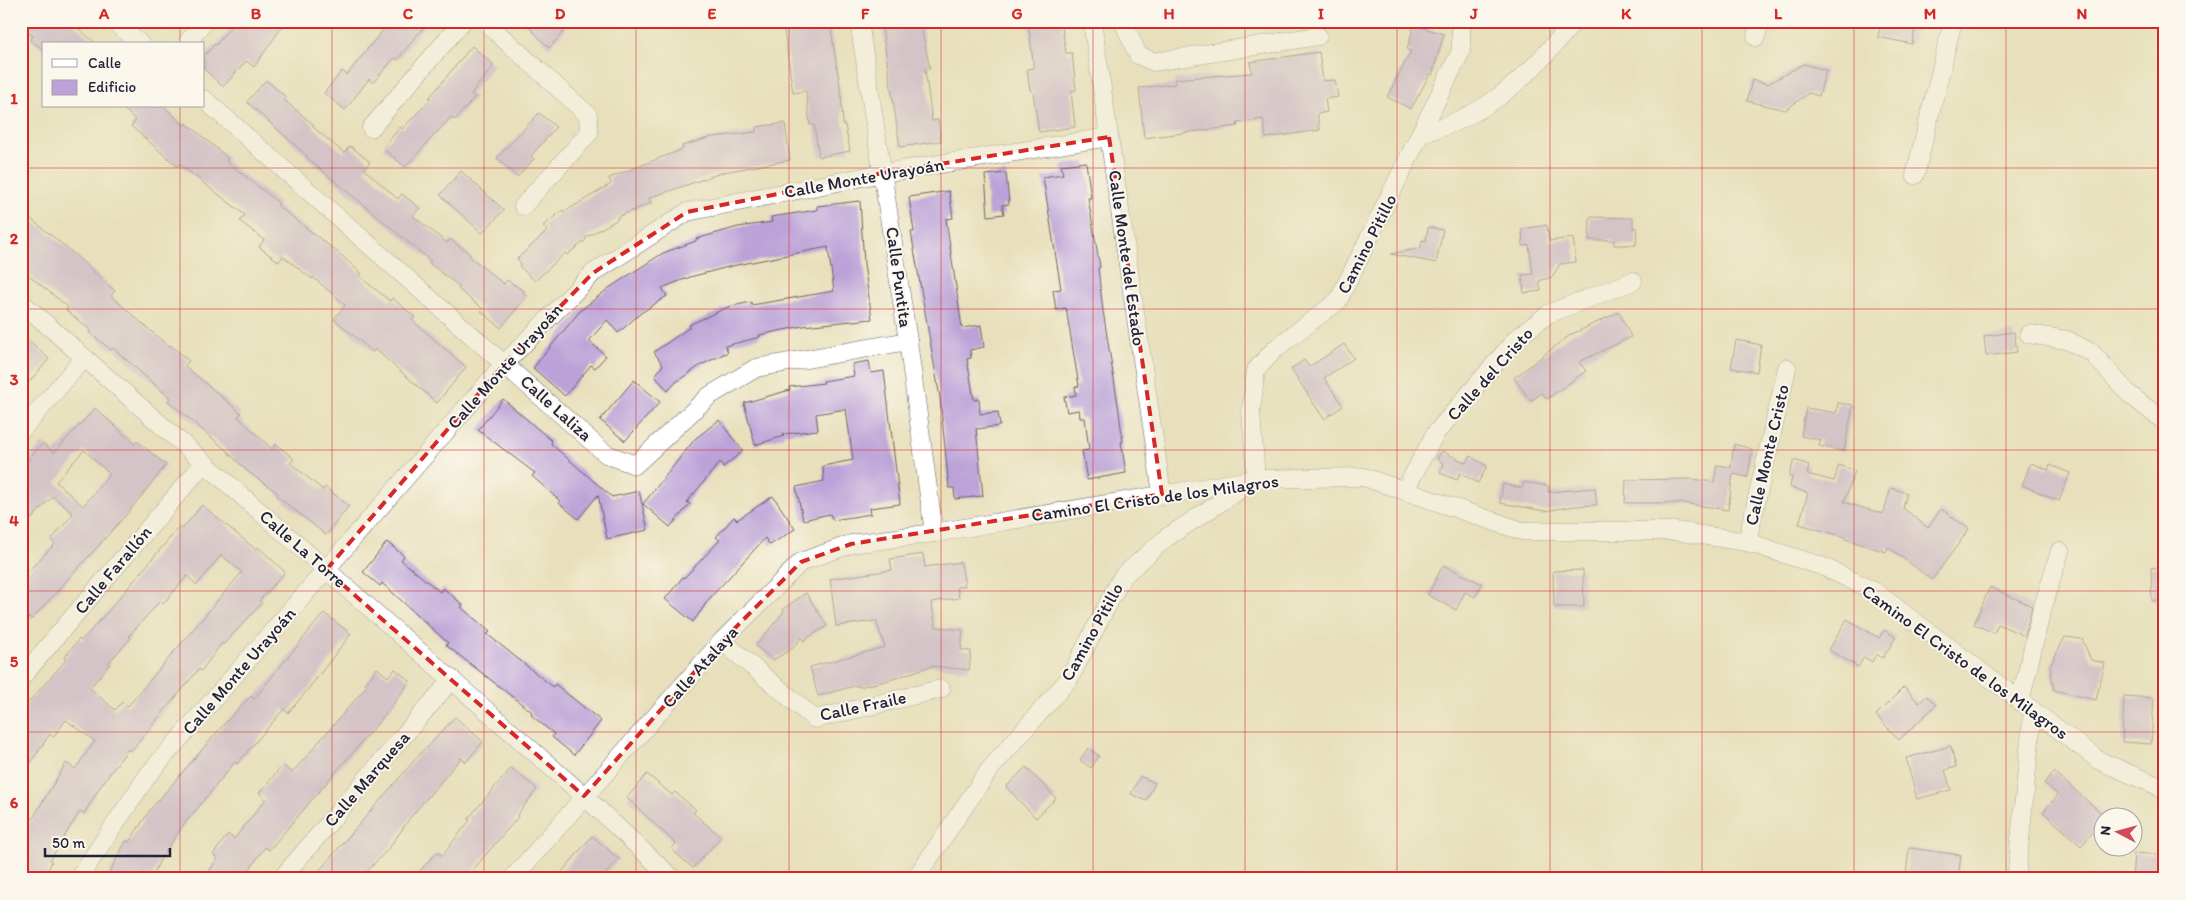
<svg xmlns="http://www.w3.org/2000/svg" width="2186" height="900" font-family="Itim,sans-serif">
  <rect width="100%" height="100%" fill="#fbf7ec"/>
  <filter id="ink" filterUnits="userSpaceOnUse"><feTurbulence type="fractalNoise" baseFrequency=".02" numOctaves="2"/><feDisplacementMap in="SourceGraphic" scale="10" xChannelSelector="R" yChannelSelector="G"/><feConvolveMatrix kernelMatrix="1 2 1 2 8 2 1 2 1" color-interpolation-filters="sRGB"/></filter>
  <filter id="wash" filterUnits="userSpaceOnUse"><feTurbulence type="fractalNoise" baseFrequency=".0096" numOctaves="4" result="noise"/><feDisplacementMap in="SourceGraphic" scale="20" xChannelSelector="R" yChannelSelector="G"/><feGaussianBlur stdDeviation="1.12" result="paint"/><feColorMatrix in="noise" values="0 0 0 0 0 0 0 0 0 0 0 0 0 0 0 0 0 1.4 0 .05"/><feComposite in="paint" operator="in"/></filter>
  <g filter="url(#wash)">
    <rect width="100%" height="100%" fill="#e8e0bc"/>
    <g id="blocks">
      <g fill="#bca2d8" fill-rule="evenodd">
        <path d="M21 21H70L96 44H44L43 49 30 40 33 36 21 26Z"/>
        <path d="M235 21H286L254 67 246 61 223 87 204 69V56L215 44 216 45Z"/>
        <path d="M390 21H429L397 60 394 58 373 83 369 79 345 110 324 93 342 71 347 75Z"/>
        <path d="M523 21H556L566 29 549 48Z"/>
        <path d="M881 21H920L930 69H925L932 121 938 120 941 141 900 147Z"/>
        <path d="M1028 21H1061L1066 53H1072L1076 90 1071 91 1075 127 1039 132 1033 92 1030 90 1027 69 1033 68V62Z"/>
        <path d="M1881 21H1917L1912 44 1878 37Z"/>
        <path d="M830 23 841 93 843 125H845L850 151 819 157 814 125H810L806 91 793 93 784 30Z"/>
        <path d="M1414 25 1444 34 1432 75 1430 74 1411 109 1387 97 1411 51 1407 50Z"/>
        <path d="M472 46 494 65 471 94 475 97 455 120 451 117 405 167 383 148 400 127 402 129 431 99 429 98Z"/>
        <path d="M1319 52 1323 81 1335 80 1338 97 1325 99 1327 112 1317 114 1320 130 1266 138 1263 119 1237 123 1238 126 1144 138 1139 88 1175 84 1174 79 1252 73 1250 62Z"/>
        <path d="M1803 64 1826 70 1819 96 1809 93 1785 110 1747 101 1752 80 1768 84Z"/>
        <path d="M266 80 286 97 284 100 314 125 313 127 344 153 350 146 370 162 364 169 398 199 402 194 420 208 413 216 447 243 450 239 470 254 469 256 504 284 507 280 524 291 523 293 527 296 501 328 481 311 483 309 458 289 460 287 429 263 431 261 306 157 307 156 247 102Z"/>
        <path d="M120 106H163L184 125 186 123 228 158 226 161 279 203 277 205 341 255 362 274 360 277 390 301 392 298 415 317 412 320 466 367 437 403 375 349 373 352 334 319 345 305 313 277 312 279 283 256 279 262 259 247 264 240 240 221 245 215 179 164 177 166 131 126 136 120Z"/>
        <path d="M539 113 556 127 531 156 534 159 517 177 497 158Z"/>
        <path d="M785 123 790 160 724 172 649 198 651 203 617 217 618 219 585 238 586 240 567 255 565 253 535 281 519 266 521 263 517 259 547 231 543 226 563 210 564 212 611 184 609 178 683 149 682 146 712 137 756 132V127Z"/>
        <path d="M1086 162 1091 198H1088L1100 267 1098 268 1103 311 1118 405 1123 442H1121L1126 473 1087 480 1082 451 1089 450 1085 418H1080L1079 410 1067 412 1064 397 1076 395 1075 387 1079 386 1066 308 1056 310 1053 290 1061 289 1043 177 1063 174 1061 165Z"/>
        <path d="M461 171 504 210 482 233 440 195Z"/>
        <path d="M1006 173 1009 204 1002 205 1004 214 988 216 985 175Z"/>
        <path d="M949 191 953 218 946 219 962 328 981 325 984 347 970 350 971 358 967 359 974 400 979 399 980 414 998 412 1000 426 976 429 983 496 955 499 954 488H949L940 398 911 232H914L909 197Z"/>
        <path d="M860 201 864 264 872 319 803 326 759 335 760 337 725 346 728 352 701 365 676 382 668 391 655 376 663 365 654 352 690 327 689 325 728 307 751 302 752 305 834 291 828 247 732 266 690 277 662 288 667 296 641 313 618 333 607 320 589 341 606 356 595 368 591 365 565 396 533 368 580 311 609 288 663 253 696 241V239L738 227 772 222 771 217 817 210V206Z"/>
        <path d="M21 211 73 253 115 291 111 296 169 347 170 345 189 361 185 366 241 413 238 417 272 449 276 444 294 459 290 463 323 490 325 487 349 506 326 535 277 496 279 494 247 471 224 448 168 401 170 398 113 348 111 350 89 332 90 330 66 310 68 307 21 269Z"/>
        <path d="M1590 217 1633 218V228H1637L1636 245H1614V240H1589Z"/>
        <path d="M1547 225 1549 241 1573 238 1576 262 1560 264 1552 277 1539 281 1541 291 1524 293 1522 275 1533 274 1529 245 1523 246 1522 229Z"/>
        <path d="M1428 227 1443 230 1436 263 1391 254 1421 248 1422 240 1426 241Z"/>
        <path d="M1619 312 1631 337 1579 362 1586 371 1547 399 1542 393 1531 401 1514 378 1570 335Z"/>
        <path d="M2014 332 2017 352 1986 356 1984 336Z"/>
        <path d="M21 333 49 359 29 382 21 375Z"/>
        <path d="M1736 340 1761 345 1757 372 1731 368Z"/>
        <path d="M1344 344 1354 358 1324 378 1343 406 1324 419 1291 369 1304 360 1309 367Z"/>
        <path d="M869 361 871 373 884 371 900 504 870 508 871 514 833 520 830 514 803 520 796 487 824 481 823 466 853 460 846 409 816 414 818 430 783 434 784 436 755 445 744 403 790 390 789 387 824 383 823 381 854 376 852 364Z"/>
        <path d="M634 380 660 402 625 441 600 420Z"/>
        <path d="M503 399 552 441 551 444 612 497 639 491 648 530 607 539 598 495 578 519 559 503 560 501 532 476 535 473 478 430Z"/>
        <path d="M1838 403 1853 405 1844 451 1819 446 1821 440 1801 436 1806 408 1836 413Z"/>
        <path d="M95 408 135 444 137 441 166 465 127 514 32 619 29 617 21 627V578L55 544 51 540 73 514 53 496 21 530V468L43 443 54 453ZM84 450 110 474 83 506 56 482Z"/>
        <path d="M719 420 743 451 723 467 720 462 687 502 690 504 670 527 643 504 695 439Z"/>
        <path d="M1734 444 1752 449 1748 477 1733 474 1728 510 1683 503H1625L1626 480 1692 479 1714 482 1717 465 1731 467Z"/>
        <path d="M1442 451 1466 463 1470 456 1487 466 1478 483 1460 473 1457 480 1440 473 1444 464 1437 459Z"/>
        <path d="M1794 460 1809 465 1807 474 1834 481 1839 465 1855 471 1844 502 1883 514 1891 488 1907 493 1903 508 1928 528 1941 509 1969 529 1932 580 1888 547 1886 552 1845 539V537L1799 524 1808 493 1790 487 1792 477 1789 476Z"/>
        <path d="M2031 463 2048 470 2050 465 2070 473 2059 501 2022 485Z"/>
        <path d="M1524 482 1549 486 1548 492 1595 488 1597 505 1575 506 1545 511 1500 503 1503 484 1522 488Z"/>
        <path d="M773 496 795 529 770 545 765 538 709 599 693 622 665 599 683 577 684 578 720 540 716 537 734 517 737 520Z"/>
        <path d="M202 505 255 549 258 547 285 572 259 601 262 603 224 644 222 643 201 671 199 669 131 751 128 749 100 787 84 814 80 811 50 860 52 861 44 879H29L31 873 21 869V838L66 763 75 769 95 741 66 720 53 737 50 734 21 777V711L66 660 64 658 79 639 81 641 111 608 179 527 182 529ZM221 555 242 572 128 706 122 702 115 710 90 688 110 664 108 663 131 638 129 636 160 601 163 604 187 576 197 585Z"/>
        <path d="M387 542 404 556 401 560 440 592 443 588 463 605 461 607 490 632 487 634 553 687 555 684 601 721 574 755 552 737 554 734 531 715 532 712 446 645 448 643 382 583 380 586 363 572Z"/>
        <path d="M923 554 925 567 961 562 965 586 957 587 959 598 931 602 936 627 963 630 961 650 971 651 969 670 931 666 890 680 859 687 858 685 818 696 810 667 885 647 876 621 836 626 830 579 892 570 890 559Z"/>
        <path d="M1443 565 1482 584 1475 597 1465 592 1456 610 1428 595Z"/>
        <path d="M2165 567V601H2152L2151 568Z"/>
        <path d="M1583 570 1584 607H1554L1553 571Z"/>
        <path d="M1990 587 2032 606 2025 636 1998 624 1994 633 1974 624Z"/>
        <path d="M806 593 827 626 803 641 802 637 793 648 773 660 756 646 784 611 783 609Z"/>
        <path d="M324 613 351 634 305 693 288 713 284 709 237 764 235 762 182 827 160 860 151 879H106L126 841 129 842 150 810 226 722 251 696 254 699Z"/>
        <path d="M1847 619 1879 638 1884 630 1896 637 1883 658 1876 654 1872 662 1864 657 1858 667 1829 650Z"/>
        <path d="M2065 637 2082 639 2091 660 2105 663 2096 700 2054 690 2050 666Z"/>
        <path d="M377 668 388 677 395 669 410 681 389 710 269 850 265 847 243 879H204L218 858 213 855 228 834 234 839 266 799 259 793 283 765 292 773 367 686 365 684Z"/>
        <path d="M1904 687 1919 703 1927 696 1936 705 1899 740 1876 715Z"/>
        <path d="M2124 696 2154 698 2151 744 2122 742Z"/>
        <path d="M455 717 483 742 466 762 461 758 410 818 389 848 360 879H312L426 747 427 748Z"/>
        <path d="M1951 746 1956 767 1945 770 1951 790 1917 799 1906 758Z"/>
        <path d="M1088 748 1099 756 1091 768 1080 760Z"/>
        <path d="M1026 767 1056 798 1036 818 1006 787Z"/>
        <path d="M511 768 537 789 517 815 518 817 465 879H427L419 872 437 852 442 856 470 820 468 819Z"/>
        <path d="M2054 772 2106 817 2081 846 2043 812 2058 795 2044 783Z"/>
        <path d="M647 774 672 795 675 792 696 810 693 813 721 837 693 868 671 849 676 844 627 798Z"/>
        <path d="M1140 776 1155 783 1146 801 1131 794Z"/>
        <path d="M592 836 619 859 601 879H556Z"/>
        <path d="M1909 848 1961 855 1958 879 1906 877Z"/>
        <path d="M2134 853 2165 855V879H2132Z"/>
      </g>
    </g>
  </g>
  <g filter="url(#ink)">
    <use href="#blocks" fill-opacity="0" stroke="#676468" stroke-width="1"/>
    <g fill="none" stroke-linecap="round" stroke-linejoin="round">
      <defs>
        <g id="minor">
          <path d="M114 21 140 44"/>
          <path d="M484 21 588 115 589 133 523 206"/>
          <path d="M859 21 908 341 934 533"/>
          <path d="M1092 21 1162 494"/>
          <path d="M1123 21 1138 55 1154 62 1318 36"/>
          <path d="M1756 37 1760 21"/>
          <path d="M186 44 205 21"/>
          <path d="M204 99 606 454 635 465 709 396 756 368 908 341"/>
          <path d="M371 128 463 21"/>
          <path d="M1423 133C1489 116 1532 73 1574 21"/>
          <path d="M1915 175 1953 21"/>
          <path d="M21 302 584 796 673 879"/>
          <path d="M2029 334 2067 340 2092 353 2129 394 2165 422"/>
          <path d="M21 431 84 358"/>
          <path d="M1405 490 1435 434 1516 339 1548 314 1633 281"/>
          <path d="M1747 542 1787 368"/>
          <path d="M722 641 815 719 941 689"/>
          <path d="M21 678 204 463"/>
          <path d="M2020 702 2041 613 2060 551"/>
          <path d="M78 879 148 775 505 363 593 273 687 212 883 173 1109 137"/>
          <path d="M281 879 452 679"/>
          <path d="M512 879 722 641 801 562 851 544 934 533 1256 479 1364 477 1522 531H1675L1747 542 1824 567 1874 591 2100 761 2165 789"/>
          <path d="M915 879 990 769 1069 679 1122 577 1166 538 1256 479 1251 412 1256 370 1276 348 1338 301 1461 51V21"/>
          <path d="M2016 879 2033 710"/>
        </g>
      </defs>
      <use href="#minor" stroke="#676468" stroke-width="19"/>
      <use href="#minor" stroke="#fff" stroke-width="18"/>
    </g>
  </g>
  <path d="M0 0H2186V900H0ZM1109 137 1162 494 851 544 801 562 722 641 584 796 326 570 505 363 593 273 687 212 883 173Z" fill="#e8e0bc" fill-opacity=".55" fill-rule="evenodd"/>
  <path fill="none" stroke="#d62828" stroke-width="4" stroke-dasharray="10 6" stroke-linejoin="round" d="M1109 137 1162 494 851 544 801 562 722 641 584 796 326 570 505 363 593 273 687 212 883 173Z"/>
  <path fill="none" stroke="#d62828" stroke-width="1" stroke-opacity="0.55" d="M180 21V44M332 21V879M484 21V879M636 21V879M789 21V879M941 21V879M1093 21V879M1245 21V879M1397 21V879M1550 21V879M1702 21V879M1854 21V879M2006 21V879M180 106V879M21 168H2165M21 309H2165M21 450H2165M21 591H2165M21 732H2165"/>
  <g text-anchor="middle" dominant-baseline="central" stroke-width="4" stroke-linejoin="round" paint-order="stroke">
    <g font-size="18" fill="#22223b" stroke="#fbf7ec">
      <text transform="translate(864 178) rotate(-10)">Calle Monte Urayoán</text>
      <text transform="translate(1367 244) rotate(-63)">Camino Pitillo</text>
      <text transform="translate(1127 258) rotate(82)">Calle Monte del Estado</text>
      <text transform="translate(899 277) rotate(82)">Calle Puntita</text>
      <text transform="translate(505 366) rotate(-48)">Calle Monte Urayoán</text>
      <text transform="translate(1490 374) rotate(-48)">Calle del Cristo</text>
      <text transform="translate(556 408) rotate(42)">Calle Laliza</text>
      <text transform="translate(1767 455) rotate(-77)">Calle Monte Cristo</text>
      <text transform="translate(1155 498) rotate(-8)">Camino El Cristo de los Milagros</text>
      <text transform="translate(303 549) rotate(41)">Calle La Torre</text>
      <text transform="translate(113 570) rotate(-50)">Calle Farallón</text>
      <text transform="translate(1092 632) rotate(-61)">Camino Pitillo</text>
      <text transform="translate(1965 662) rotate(36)">Camino El Cristo de los Milagros</text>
      <text transform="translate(700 667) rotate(-48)">Calle Atalaya</text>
      <text transform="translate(239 671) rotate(-49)">Calle Monte Urayoán</text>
      <text transform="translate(863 706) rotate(-12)">Calle Fraile</text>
      <text transform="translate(367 779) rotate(-49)">Calle Marquesa</text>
    </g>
  </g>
  <rect width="2186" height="900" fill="none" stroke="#fbf7ec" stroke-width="55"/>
  <rect x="42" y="42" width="162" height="65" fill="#fbf7ec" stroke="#a4a2a5"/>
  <rect x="52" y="59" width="25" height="8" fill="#ffffff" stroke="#a4a2a5"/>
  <text x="88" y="68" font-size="15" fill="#22223b">Calle</text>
  <rect x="52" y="80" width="25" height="15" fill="#bca2d8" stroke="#a4a2a5"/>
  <text x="88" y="92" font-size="15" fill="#22223b">Edificio</text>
  <g transform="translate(2118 832) rotate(276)"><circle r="24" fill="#fbf7ec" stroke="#a4a2a5"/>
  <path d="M0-4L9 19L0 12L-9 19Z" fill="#d1495b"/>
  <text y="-8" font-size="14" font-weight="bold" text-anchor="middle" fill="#22223b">N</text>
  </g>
  <path d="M45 848v8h125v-8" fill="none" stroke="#22223b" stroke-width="2.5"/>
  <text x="52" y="848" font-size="15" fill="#22223b" stroke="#fbf7ec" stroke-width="4" paint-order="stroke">50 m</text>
  <rect x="28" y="28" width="2130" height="844" fill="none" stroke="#d62828" stroke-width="2"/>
  <g font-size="16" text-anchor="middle" font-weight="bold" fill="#d62828">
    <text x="104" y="19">A</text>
    <text x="256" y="19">B</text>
    <text x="408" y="19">C</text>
    <text x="560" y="19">D</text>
    <text x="712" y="19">E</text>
    <text x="865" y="19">F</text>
    <text x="1017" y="19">G</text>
    <text x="1169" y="19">H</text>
    <text x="1321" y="19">I</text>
    <text x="1474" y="19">J</text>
    <text x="1626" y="19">K</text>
    <text x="1778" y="19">L</text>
    <text x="1930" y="19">M</text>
    <text x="2082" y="19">N</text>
    <text x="14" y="104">1</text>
    <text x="14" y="244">2</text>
    <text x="14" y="385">3</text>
    <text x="14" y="526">4</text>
    <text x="14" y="667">5</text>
    <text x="14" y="808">6</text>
  </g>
</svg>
